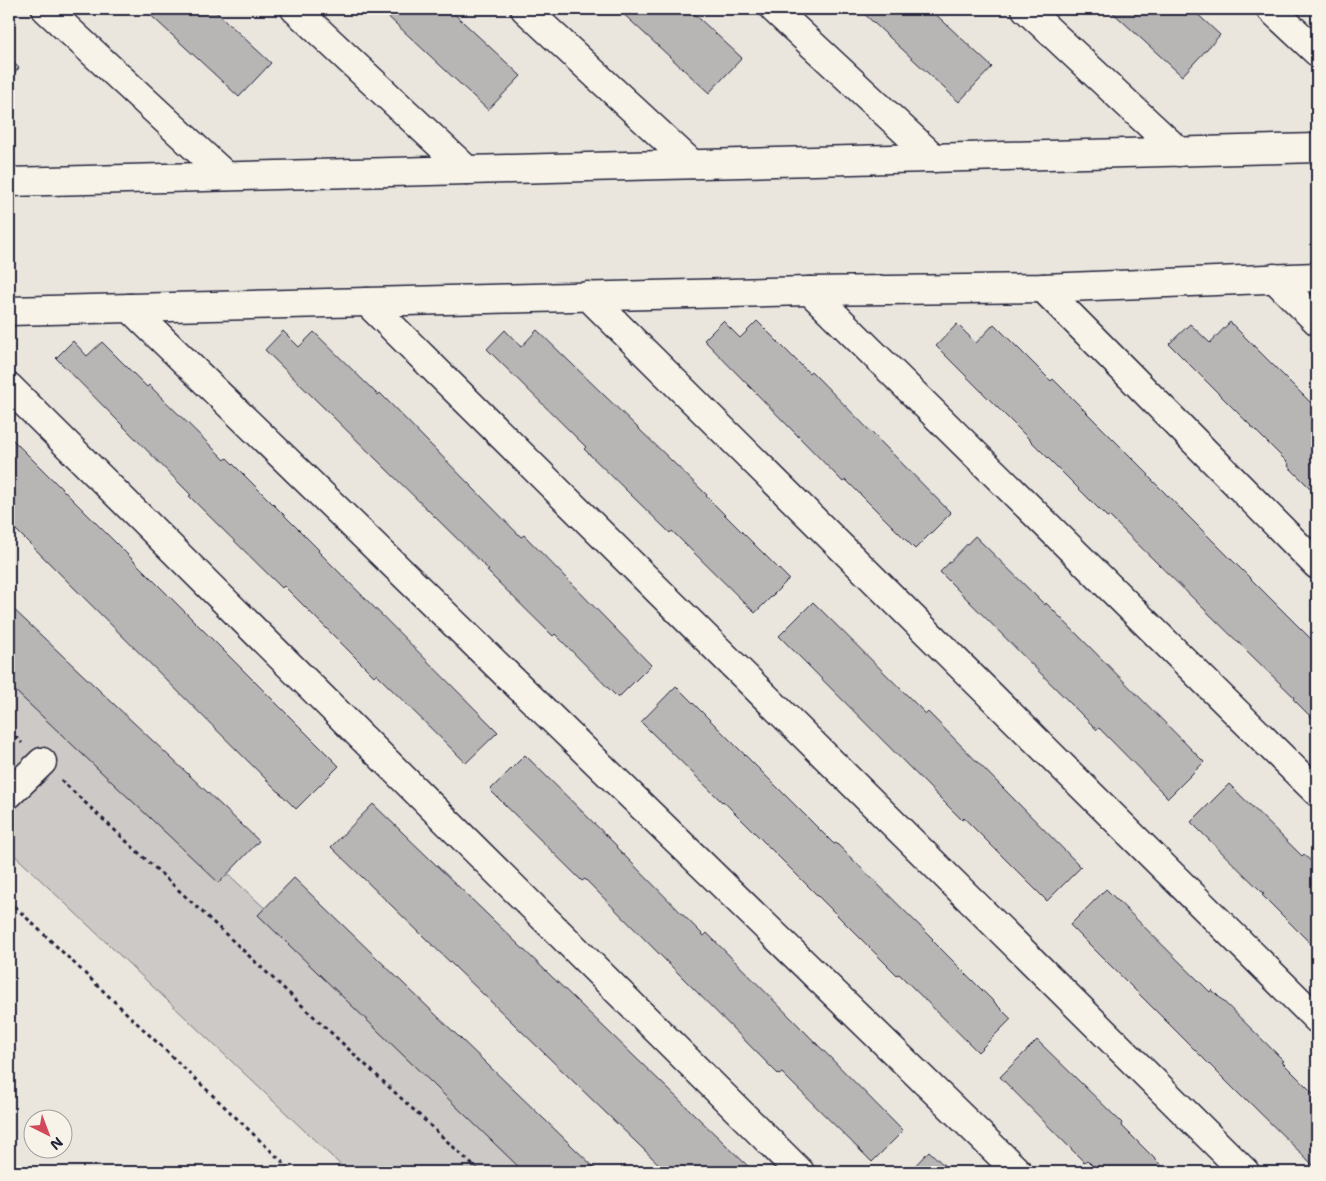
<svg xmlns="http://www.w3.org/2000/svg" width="1326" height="1181" font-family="'Shantell Sans',sans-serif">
  <rect width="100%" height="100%" fill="#eae6de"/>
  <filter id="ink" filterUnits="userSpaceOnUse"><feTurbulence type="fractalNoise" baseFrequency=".02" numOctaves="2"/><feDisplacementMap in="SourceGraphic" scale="10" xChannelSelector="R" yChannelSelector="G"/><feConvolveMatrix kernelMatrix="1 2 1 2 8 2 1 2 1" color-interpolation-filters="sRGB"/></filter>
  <g filter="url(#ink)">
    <path fill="#cdc9c6" stroke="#787680" d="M9 670 548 1172H348L9 850Z"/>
    <g fill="#b8b6b5" stroke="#22223b">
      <path d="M144 9H213L271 63 239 97Z"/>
      <path d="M380 9H449L521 76 488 110Z"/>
      <path d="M618 9H689L742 58 709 93Z"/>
      <path d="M859 9H930L992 67 959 102Z"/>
      <path d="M1109 9H1192L1220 35 1182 76Z"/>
      <path d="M9 58 19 68 9 79Z"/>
      <path d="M723 321 740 338 757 321 809 373 811 371 951 513 915 549 846 480 843 482 704 340Z"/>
      <path d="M1230 322 1317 409V495L1288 466 1289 464 1169 344 1190 324 1210 343Z"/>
      <path d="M957 324 976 343 994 324 1051 381 1053 379 1149 475 1148 476 1317 645V723L1293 699 1294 697 1109 516 1107 517 936 346Z"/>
      <path d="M505 330 521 347 537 330 707 495 706 496 789 579 755 613 672 531 670 533 584 449 586 447 487 349Z"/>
      <path d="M283 331 299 347 314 332 378 395 380 393 521 537 524 535 651 665 618 698 555 634 553 636 487 571 489 570 265 350Z"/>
      <path d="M73 341 87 356 102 342 147 387 149 385 225 460 227 458 319 550 318 551 498 732 466 763 376 674 374 676 284 586 282 588 189 496 191 495 56 358Z"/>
      <path d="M9 436 339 766 296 809 9 523Z"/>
      <path d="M975 536 1045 605 1046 603 1204 762 1168 798 1099 728 1097 730 940 572Z"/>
      <path d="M813 602 926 714 928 712 1081 867 1047 901 964 818 962 820 779 636Z"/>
      <path d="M9 605 259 841 219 883 9 685Z"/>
      <path d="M676 686 834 844 836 843 933 939 932 940 1011 1019 978 1052 899 974 897 975 723 801 722 802 641 722Z"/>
      <path d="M525 755 617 846 616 847 704 936 707 933 903 1131 872 1162 782 1073 779 1075 585 879 582 881 490 790Z"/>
      <path d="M1229 784 1302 856 1304 854 1317 868V950L1262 895 1264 894 1191 822Z"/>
      <path d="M373 804 754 1172H667L331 847Z"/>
      <path d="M294 878 599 1172H524L258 915Z"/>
      <path d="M1106 889 1210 992 1212 990 1284 1061 1282 1062 1317 1097V1169L1246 1099 1245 1100 1070 925Z"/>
      <path d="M1037 1040 1122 1123 1121 1125 1168 1172H1099L1087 1160 1084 1162 1000 1077Z"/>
      <path d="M929 1151 951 1172H909Z"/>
    </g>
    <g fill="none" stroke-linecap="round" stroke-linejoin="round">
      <defs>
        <g id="minor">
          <path d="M46 9 226 176"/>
          <path d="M295 9 467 170"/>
          <path d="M525 9 692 164"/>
          <path d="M774 9 934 158"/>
          <path d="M1026 9 1179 152"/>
          <path d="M1271 9 1317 52"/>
          <path d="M9 182 1317 148"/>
          <path d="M1274 278 1317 321"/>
          <path d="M1043 288 1317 565"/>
          <path d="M810 291 1317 792"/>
          <path d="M588 296 1317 1019"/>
          <path d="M367 302 1245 1172"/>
          <path d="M130 308 1018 1172"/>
          <path d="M9 311 810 291 1043 288 1317 277"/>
          <path d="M9 387 800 1172"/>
          <path d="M9 794 42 762"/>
        </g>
      </defs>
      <use href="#minor" stroke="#22223b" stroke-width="31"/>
      <g stroke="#22223b" stroke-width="3" stroke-dasharray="4 4" stroke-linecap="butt">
        <path d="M9 731 22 743"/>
        <path d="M61 780 480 1172"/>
        <path d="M9 901 293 1172"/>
      </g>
      <use href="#minor" stroke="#f7f3e8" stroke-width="28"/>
    </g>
  </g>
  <rect width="1326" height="1181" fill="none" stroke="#f7f3e8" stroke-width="30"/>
  <rect x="15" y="15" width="1296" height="1151" fill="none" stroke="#22223b" stroke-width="2" filter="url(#ink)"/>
  <g transform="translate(48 1134) rotate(138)"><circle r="24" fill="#f7f3e8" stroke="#a29fa3"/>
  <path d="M0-4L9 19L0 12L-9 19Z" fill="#d1495b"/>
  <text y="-8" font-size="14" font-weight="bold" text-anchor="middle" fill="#22223b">N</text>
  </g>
</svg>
